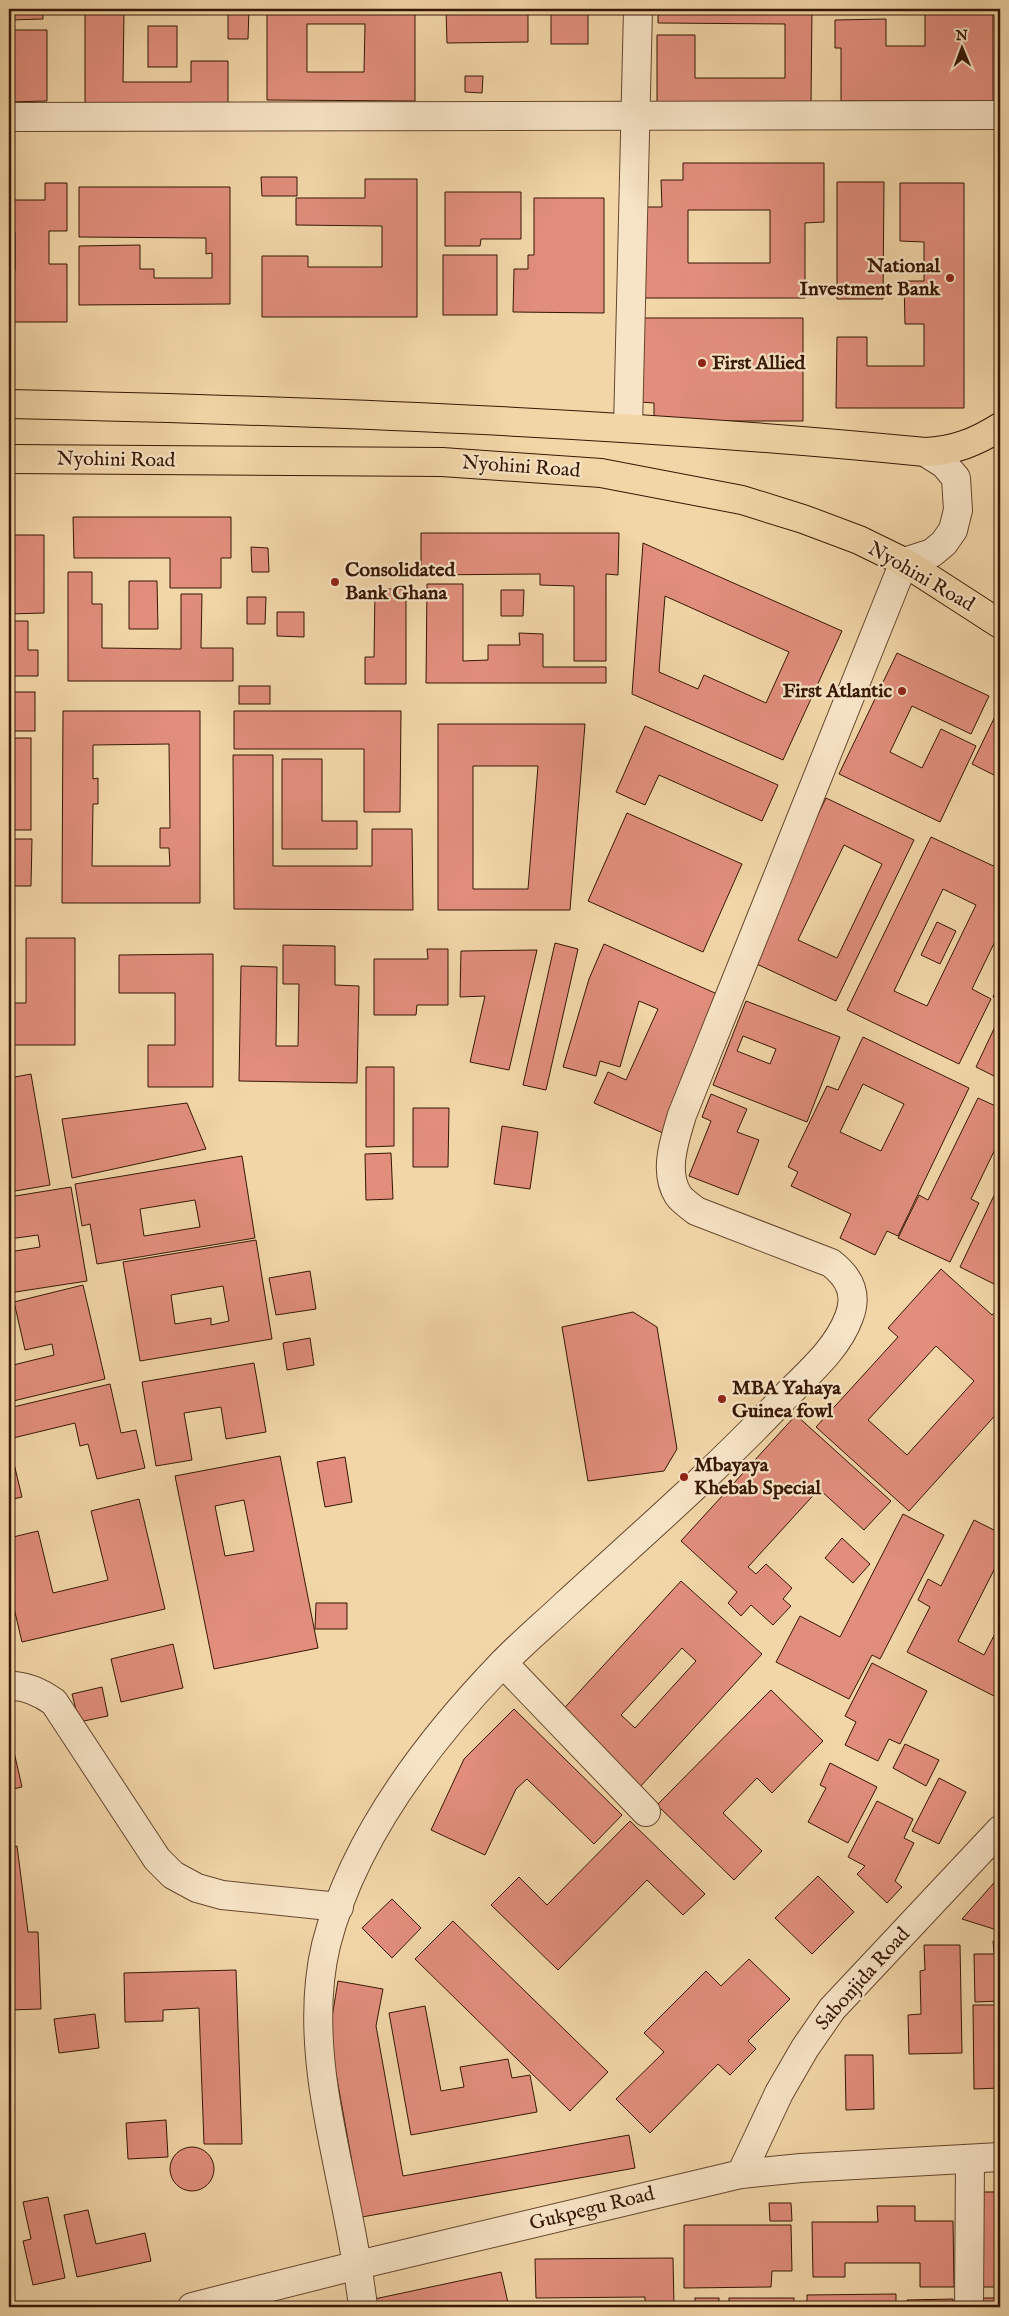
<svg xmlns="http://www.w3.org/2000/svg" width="1009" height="2316" font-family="'IM FELL English',serif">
  <rect width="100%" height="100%" fill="#f2d6a8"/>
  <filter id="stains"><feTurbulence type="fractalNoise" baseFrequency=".004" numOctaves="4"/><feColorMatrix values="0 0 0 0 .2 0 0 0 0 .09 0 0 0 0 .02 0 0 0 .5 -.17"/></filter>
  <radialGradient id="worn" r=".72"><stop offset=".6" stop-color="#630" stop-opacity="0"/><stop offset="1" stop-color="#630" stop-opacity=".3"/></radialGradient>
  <g fill="#e18e7c" stroke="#371704" fill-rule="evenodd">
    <path d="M9 9H43V19L9 20Z"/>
    <path d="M85 9H124L123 82H191V61H228V105H85Z"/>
    <path d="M162 9H249L248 39H228V12H162Z"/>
    <path d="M278 9H415V101L267 100V12H278ZM307 24H365L364 72H307Z"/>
    <path d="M446 9H528V42L447 43Z"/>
    <rect x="551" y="9" width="37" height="35"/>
    <path d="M658 9H812L811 103 657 102V35H695V78H785V24L658 23Z"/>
    <path d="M846 9H993V101H841V48H835V20L886 19V46H925V10Z"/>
    <rect x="148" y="26" width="29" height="41"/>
    <path d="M12 30H47V101L9 102Z"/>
    <path d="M465 76H483L482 93 465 92Z"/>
    <path d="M683 163H824V222L805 223V298H640L641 207H662L661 180H683ZM688 210H770V263H688Z"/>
    <path d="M261 177H297V196H262Z"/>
    <path d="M365 179H417V317H262V256H308V267H382V226L296 225V198H365Z"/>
    <path d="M837 182H884L883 299H837Z"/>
    <path d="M45 183H67V231H49V264H67V322H9V270L15 271V232H9V200H45Z"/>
    <path d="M900 183H964V408H836L837 337H867V366H924V324H905L904 281H924V242L900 241Z"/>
    <path d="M79 187H230V304L79 305V246L140 245V269H154V278H212V253L206 254V238L79 237Z"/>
    <path d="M445 192H521V239H481L480 246H445Z"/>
    <path d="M534 198H604V313L513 312 514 269H528V255H534Z"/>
    <rect x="443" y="255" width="54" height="60"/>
    <path d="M641 318H803V421H654V403L640 402Z"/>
    <path d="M73 517H231V558H221V588H170V558H74Z"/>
    <path d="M421 533H619L618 575 606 574V661H574V586L540 585V574L421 575Z"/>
    <path d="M9 535H44V613L9 614Z"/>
    <path d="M643 543 842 631 783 760 632 694ZM665 596 789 652 766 703 704 675 698 689 659 672Z"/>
    <path d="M251 547 268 548 269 572H252Z"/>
    <path d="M68 572H92V604H102V648L181 649V594H202L201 648H233V681H68Z"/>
    <path d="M129 581H157L158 629H129Z"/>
    <path d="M427 584H463V661L488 660V645H520L519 633 543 634V667H606V683H426Z"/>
    <path d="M375 589H406V684H365V657H374Z"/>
    <path d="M501 590H524L523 616H501Z"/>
    <path d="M247 597H266L265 624H247Z"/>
    <path d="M277 612H304V637L277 636Z"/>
    <path d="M9 621H28V650H38V676H9Z"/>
    <path d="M897 653 989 696 971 734 912 706 890 752 922 768 941 729 976 746 940 822 839 774Z"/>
    <rect x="239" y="686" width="31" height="18"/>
    <rect x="9" y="692" width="26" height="39"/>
    <path d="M1000 706V778L972 764Z"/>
    <path d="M63 711H200V903H62ZM169 744 170 828H160V848H169L170 866H92L93 804H98V778L93 779V745Z"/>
    <path d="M234 711H401L400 812H364V749H234Z"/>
    <path d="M438 724H585L570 910H438ZM473 766H538L528 889H473Z"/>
    <path d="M645 726 778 785 762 821 659 775 645 805 616 792Z"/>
    <rect x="9" y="738" width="22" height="92"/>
    <path d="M233 755H273V866H372V829H412L413 910 234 909Z"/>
    <path d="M282 759H322V821H357V849H282Z"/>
    <path d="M826 798 914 840 836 1001 748 960ZM844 845 882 864 837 958 798 940Z"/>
    <path d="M627 813 742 864 703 952 588 901Z"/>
    <path d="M931 837 1000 869V931L972 989 991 999 959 1064 847 1010ZM943 889 976 905 927 1006 894 991Z"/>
    <path d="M9 839H32L31 886H9Z"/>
    <path d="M937 922 956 931 940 964 921 955Z"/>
    <path d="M26 938H75V1045H9V1003H26Z"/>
    <path d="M555 943 578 949 546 1090 523 1085Z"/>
    <path d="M604 944 724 997 663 1133 594 1103 608 1072 626 1080 658 1009 639 1001 620 1067 600 1061 596 1076 563 1067 589 979Z"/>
    <path d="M283 945 335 946V985L359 986 357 1083 239 1081 241 966 277 967 276 1046H298L299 984H283Z"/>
    <path d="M427 949H448V1005H417L416 1015H374V959H428Z"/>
    <path d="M537 950 509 1070 470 1062 485 996 460 997 461 951Z"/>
    <path d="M213 954V1087H148V1045H175V993H119V955Z"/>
    <path d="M1000 982V1000L993 997Z"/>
    <path d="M746 1001 840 1037 807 1122 713 1085ZM743 1036 776 1049 770 1064 737 1051Z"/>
    <path d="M1000 1016V1079L976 1067Z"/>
    <path d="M863 1037 969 1088 898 1236 887 1231 875 1255 840 1238 851 1214 791 1186 798 1172 788 1167 827 1086 838 1090ZM863 1084 904 1104 881 1151 840 1132Z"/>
    <path d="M366 1067H394V1146L366 1147Z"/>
    <path d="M31 1074 50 1185 9 1192V1078Z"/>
    <path d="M711 1094 747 1109 737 1132 759 1140 738 1195 689 1176 711 1121 702 1117Z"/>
    <path d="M978 1098 1000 1108V1142L999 1141 971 1199 979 1203 950 1262 898 1238 919 1195 928 1200Z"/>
    <path d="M187 1103 206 1149 72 1178 62 1119Z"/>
    <path d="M413 1108H449L448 1167H413Z"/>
    <path d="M502 1126 538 1132 530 1189 494 1184Z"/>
    <path d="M391 1153 393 1199 366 1200 365 1154Z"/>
    <path d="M242 1156 255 1238 97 1264 90 1224 82 1226 75 1184ZM195 1200 200 1227 144 1236 140 1209Z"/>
    <path d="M1000 1183V1287L960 1267Z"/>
    <path d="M71 1187 87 1281 9 1293V1252L40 1247 38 1235 9 1239V1197Z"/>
    <path d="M256 1240 272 1339 140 1361 123 1262ZM223 1286 229 1321 211 1325V1318L175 1324 171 1295Z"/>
    <path d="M941 1269 992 1315 1000 1307V1410L909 1511 816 1427 898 1337 888 1328ZM936 1346 974 1381 907 1455 868 1420Z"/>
    <path d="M310 1271 316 1309 276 1315 269 1278Z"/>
    <path d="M83 1285 105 1379 9 1402V1366L54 1355 52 1344 25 1350 14 1302Z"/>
    <path d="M633 1312 657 1327 677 1449 664 1471 588 1481 562 1327Z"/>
    <path d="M310 1338 314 1365 287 1370 283 1343Z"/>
    <path d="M254 1363 266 1432 226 1439 221 1407 184 1413 192 1460 156 1466 142 1382Z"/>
    <path d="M110 1384 121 1433 136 1430 145 1468 97 1479 88 1444 80 1446 75 1423 9 1439V1408Z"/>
    <path d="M796 1415 891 1501 864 1530 819 1489 748 1567 756 1574 766 1564 792 1588 783 1599 791 1606 773 1625 751 1605 741 1616 728 1603 737 1592 681 1541Z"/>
    <path d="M9 1443 22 1497 9 1500Z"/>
    <path d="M280 1456 318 1648 214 1669 175 1476ZM244 1500 254 1551 225 1556 215 1506Z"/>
    <path d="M345 1457 352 1502 325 1507 317 1462Z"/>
    <path d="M139 1499 165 1609 22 1642 9 1587V1538L38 1531 53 1593 108 1580 91 1511Z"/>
    <path d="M903 1514 944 1535 880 1659 872 1655 849 1699 776 1662 800 1616 840 1637Z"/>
    <path d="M974 1520 1000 1533V1563L998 1562 958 1641 984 1655 1000 1624V1699L907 1652 930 1607 918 1600 928 1579 941 1586Z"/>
    <path d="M842 1538 870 1564 853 1583 825 1558Z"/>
    <path d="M681 1581 762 1654 639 1788 558 1715ZM682 1648 696 1661 635 1728 621 1715Z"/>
    <path d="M316 1603H347V1629H315Z"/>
    <path d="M173 1644 183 1688 121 1702 111 1659Z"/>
    <path d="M872 1663 927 1691 900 1744 889 1739 878 1761 845 1745 856 1722 845 1716Z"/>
    <path d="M102 1687 108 1716 79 1722 72 1694Z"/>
    <path d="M771 1690 823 1741 772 1793 757 1778 723 1813 762 1851 734 1880 657 1805Z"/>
    <path d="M514 1709 622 1815 594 1844 527 1779 516 1789 485 1855 431 1830 464 1759Z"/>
    <path d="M9 1730 22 1787 9 1790Z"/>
    <path d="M905 1744 939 1760 926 1786 893 1768Z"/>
    <path d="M830 1763 877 1787 848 1843 808 1822 826 1788 820 1785Z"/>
    <path d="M939 1778 966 1792 939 1844 912 1831Z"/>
    <path d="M877 1801 913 1819 904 1838 914 1843 895 1881 902 1887 887 1903 857 1874 865 1866 848 1857Z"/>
    <path d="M630 1821 705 1894 683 1915 647 1880 558 1970 491 1905 519 1877 547 1905Z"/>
    <path d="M17 1846 28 1932H38L41 2009 9 2010V1847Z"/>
    <path d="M818 1876 854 1912 812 1954 775 1918Z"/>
    <path d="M1000 1876V1931L962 1919Z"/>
    <path d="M392 1899 421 1928 392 1958 362 1928Z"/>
    <path d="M453 1921 608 2072 570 2111 415 1959Z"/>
    <path d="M993 1941H1000V2001L975 2002 974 1954H994Z"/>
    <path d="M924 1945H960L962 2053 909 2054 908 2015 921 2014 920 1971 925 1970Z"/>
    <path d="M749 1959 790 1999 748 2041 756 2049 730 2075 718 2064 650 2133 616 2099 664 2052 644 2033 706 1971 721 1986Z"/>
    <path d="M236 1970 242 2144H204L199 2008 163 2010V2021L125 2022 124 1973Z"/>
    <path d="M338 1981 383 1989 376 2026 403 2176 629 2135 635 2168 362 2217 329 2035Z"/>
    <path d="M973 2005H1000V2088L974 2089Z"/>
    <path d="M425 2006 441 2091 464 2087 460 2067 508 2059 512 2078 530 2075 537 2112 411 2135 389 2013Z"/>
    <path d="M95 2014 99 2048 59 2053 54 2019Z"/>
    <path d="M845 2055H873L874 2109 846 2110Z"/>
    <rect x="9" y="2059" width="4" height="41"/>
    <path d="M166 2120 168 2157 128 2159 126 2123Z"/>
    <circle cx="192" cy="2169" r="22"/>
    <path d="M981 2192H1000V2287H982Z"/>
    <path d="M48 2197 65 2278 33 2285 23 2241 31 2239 23 2202Z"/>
    <path d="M769 2203H791L792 2221H770Z"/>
    <path d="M877 2206H915V2221H953L954 2287H920V2263H845V2277H813L812 2222H878Z"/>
    <path d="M88 2210 96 2244 145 2233 151 2261 77 2277 64 2215Z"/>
    <path d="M684 2225H791L792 2271H772L771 2287 684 2288Z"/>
    <path d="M673 2258 674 2307H645V2297L536 2298 535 2259Z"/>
    <path d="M501 2272 509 2307H367L365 2301Z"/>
    <path d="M896 2294V2307H807V2295Z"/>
    <rect x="695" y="2298" width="24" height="9"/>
    <rect x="729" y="2298" width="65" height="9"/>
    <rect x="975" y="2298" width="25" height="9"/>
    <path d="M953 2299V2307H907V2300Z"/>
    <path d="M576 2304V2307H547V2305Z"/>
  </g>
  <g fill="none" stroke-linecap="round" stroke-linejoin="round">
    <defs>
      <g id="minor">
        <path d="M9 117 1000 115"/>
        <path d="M628 428 638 9"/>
        <path d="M503 1663 646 1812"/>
        <path d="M9 1686C26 1685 40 1692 54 1702L157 1859 173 1875 197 1888 222 1895 339 1907"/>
        <path d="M741 2174 779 2093 805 2048 832 2009 1000 1830"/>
        <path d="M192 2307 358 2265 741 2174 801 2168 1000 2157"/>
        <path d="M363 2307C355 2234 335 2163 324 2090 317 2043 315 1991 326 1945 353 1839 427 1742 502 1664 522 1643 545 1624 566 1604 639 1537 714 1472 782 1400 806 1375 837 1350 849 1317 858 1294 849 1277 831 1263L696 1211C690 1206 682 1201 678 1195 663 1171 675 1139 682 1115L904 562 932 553 944 543 953 530 958 510 956 478 944 464 925 452"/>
        <path d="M969 2307 970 2159"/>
      </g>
      <g id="major">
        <path d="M9 404C314 411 620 422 925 452 954 451 976 442 1000 427"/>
        <path d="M9 459 442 462 601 473 742 500 803 519 859 540 904 562 1000 624"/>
      </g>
    </defs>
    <use href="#minor" stroke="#66472d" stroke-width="30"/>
    <use href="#major" stroke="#371704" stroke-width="30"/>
    <use href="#minor" stroke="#f7e4c6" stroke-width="28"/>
    <use href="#major" stroke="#f2d6a8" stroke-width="28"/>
  </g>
  <g fill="#8f2418" stroke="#f7e4c6" stroke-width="2">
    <circle cx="950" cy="278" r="5"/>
    <circle cx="702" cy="363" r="5"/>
    <circle cx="335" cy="582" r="5"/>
    <circle cx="902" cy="691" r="5"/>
    <circle cx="722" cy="1399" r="5"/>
    <circle cx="684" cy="1477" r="5"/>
  </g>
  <g text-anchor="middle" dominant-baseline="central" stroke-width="4.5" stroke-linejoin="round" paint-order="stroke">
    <g font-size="20" font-weight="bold" fill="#371704" stroke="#f7e4c6" text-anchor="start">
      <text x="940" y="266" text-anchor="end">National<tspan x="940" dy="23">Investment Bank</tspan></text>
      <text x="712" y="363">First Allied</text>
      <text x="345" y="570">Consolidated<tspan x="345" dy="23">Bank Ghana</tspan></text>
      <text x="892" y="691" text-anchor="end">First Atlantic</text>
      <text x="732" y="1388">MBA Yahaya<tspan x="732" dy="23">Guinea fowl</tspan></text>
      <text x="694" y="1465">Mbayaya<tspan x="694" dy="23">Khebab Special</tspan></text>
    </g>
    <g font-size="20" fill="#371704" stroke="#f7e4c6">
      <text transform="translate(116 460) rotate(1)">Nyohini Road</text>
      <text transform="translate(521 467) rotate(4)">Nyohini Road</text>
      <text transform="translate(921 577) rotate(30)">Nyohini Road</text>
      <text transform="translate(863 1979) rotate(-48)">Sabonjida Road</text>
      <text transform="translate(592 2209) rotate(-14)">Gukpegu Road</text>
    </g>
  </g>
  <rect width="1009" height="2316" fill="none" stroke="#f2d6a8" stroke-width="30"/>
  <rect x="10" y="10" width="989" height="2296" fill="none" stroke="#371704" stroke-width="2.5"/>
  <rect x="15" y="15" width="979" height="2286" fill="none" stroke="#371704"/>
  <g transform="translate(962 48) rotate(359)" stroke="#f7e4c6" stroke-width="4" paint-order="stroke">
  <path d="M0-4L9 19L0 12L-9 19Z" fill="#371704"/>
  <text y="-8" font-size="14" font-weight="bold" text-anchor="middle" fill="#371704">N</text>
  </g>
  <rect width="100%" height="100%" filter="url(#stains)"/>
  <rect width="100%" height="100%" fill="url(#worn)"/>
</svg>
